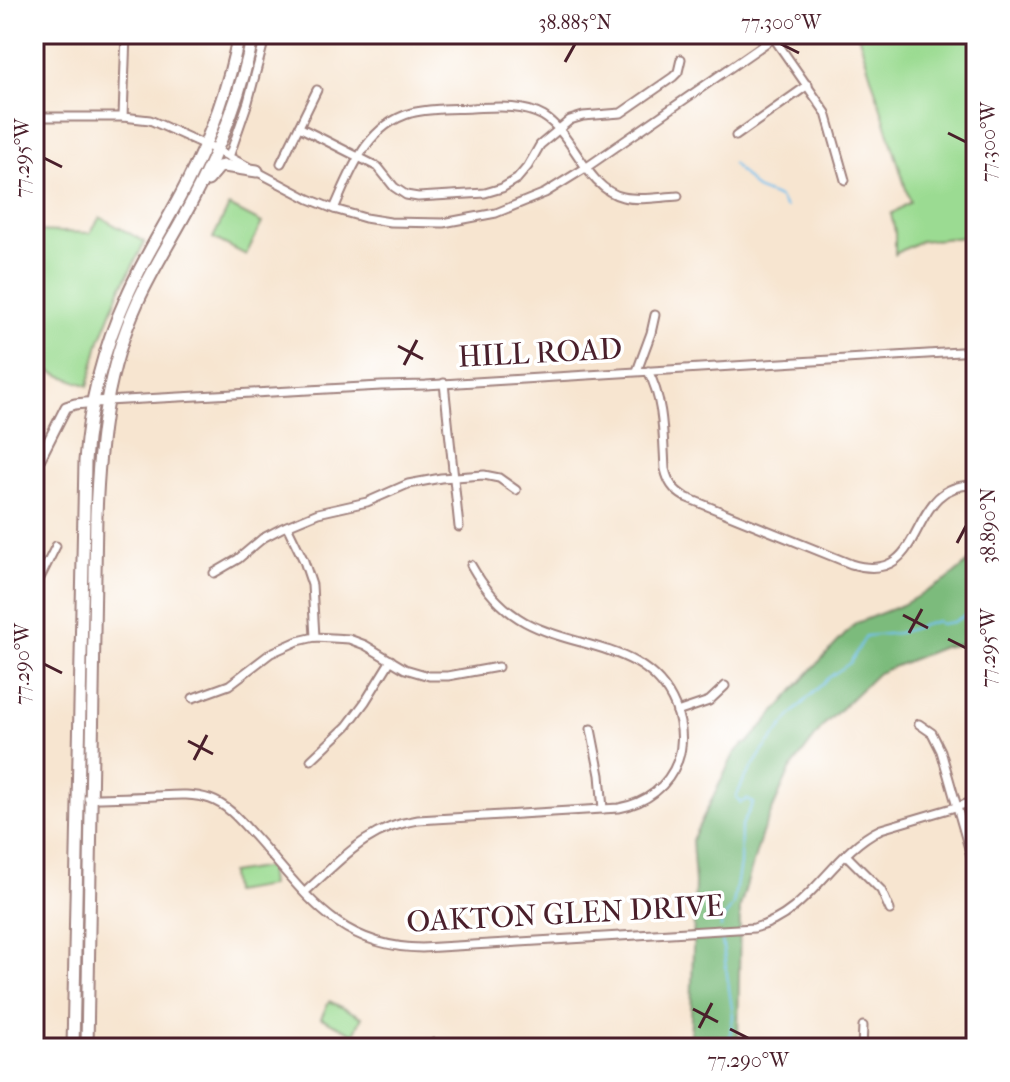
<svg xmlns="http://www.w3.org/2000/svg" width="1010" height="1082" font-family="'IM FELL French Canon',serif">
  <rect width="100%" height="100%" fill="#fff"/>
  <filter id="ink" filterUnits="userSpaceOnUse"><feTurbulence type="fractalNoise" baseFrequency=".0125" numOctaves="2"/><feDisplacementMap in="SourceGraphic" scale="16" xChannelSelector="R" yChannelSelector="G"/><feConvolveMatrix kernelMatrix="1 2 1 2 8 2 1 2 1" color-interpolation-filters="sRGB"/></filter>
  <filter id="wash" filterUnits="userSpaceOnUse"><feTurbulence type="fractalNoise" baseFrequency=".006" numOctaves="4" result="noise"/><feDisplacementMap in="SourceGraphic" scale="32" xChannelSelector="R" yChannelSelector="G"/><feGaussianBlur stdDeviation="1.8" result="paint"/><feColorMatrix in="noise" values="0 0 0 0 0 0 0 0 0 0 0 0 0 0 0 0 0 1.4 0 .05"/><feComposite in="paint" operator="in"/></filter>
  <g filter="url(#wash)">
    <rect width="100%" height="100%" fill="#f7e5d0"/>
    <g fill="#9bdb92" stroke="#727d5e" stroke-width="2">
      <path d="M858 34H976V236L920 241 895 254V232L891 214 910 202Z"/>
      <path d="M229 206 262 223 246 255 213 238Z"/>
      <path d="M100 217 145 242 120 290 100 340 88 386 34 365V231L90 233Z"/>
      <path d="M268 867 270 886 232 892 230 873Z"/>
      <path d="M329 1001 362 1017 354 1034 321 1018Z"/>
    </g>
    <path fill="#7cbb7c" stroke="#636d54" stroke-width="2" d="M976 559V642L943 647 878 673 825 724 790 770 762 833 740 907 738 1048H690L695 883 692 840 734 754 742 745 748 743 815 666 856 623 902 605 947 580 971 560Z"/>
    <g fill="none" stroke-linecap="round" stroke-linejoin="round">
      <g stroke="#75c1ef" stroke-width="2">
        <path d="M732 163 756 189 779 198 786 208"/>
        <path d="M721 928V923L733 905 740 864 741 827 753 803 747 799 741 803 736 797 744 780 763 751 795 711 828 678 850 663 866 636 898 633 937 621 940 624 953 622 973 611H976"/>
        <path d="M722 940 733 1016 728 1048"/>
      </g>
    </g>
  </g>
  <g filter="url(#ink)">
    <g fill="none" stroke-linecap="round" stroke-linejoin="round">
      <defs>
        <g id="minor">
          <path d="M771 34 826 113 845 180"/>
          <path d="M34 117H123L150 120 216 150 309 199 334 209 365 218 390 222 443 223 496 213 545 193 587 167 779 34"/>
          <path d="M123 117 126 34"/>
          <path d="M299 127 378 167 394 187 406 195 418 197 485 193 502 188 517 179 528 166 540 145 570 120 583 116 621 113 673 77 678 72 681 59"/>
          <path d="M736 136 808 85"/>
          <path d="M229 157 248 102 266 34"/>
          <path d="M281 163 317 90"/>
          <path d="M334 209C351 171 366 126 411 113 430 108 452 109 472 108 496 107 521 104 543 116 575 135 586 189 623 197 640 201 660 197 678 196"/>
          <path d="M637 371 651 333 655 315"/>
          <path d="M648 371C664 401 663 435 665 469 668 482 673 490 685 497L851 564C931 588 903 481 976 485"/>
          <path d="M444 383 459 527"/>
          <path d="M107 401 381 386 426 385 976 351"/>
          <path d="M287 526 304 561 312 585 315 637"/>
          <path d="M214 573 238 559 263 538 282 528 318 513 367 502 408 484 441 478 484 475 499 478 516 490"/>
          <path d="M34 590 56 546"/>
          <path d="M193 698 229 685 271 653 298 641 315 637 349 639 365 645 405 669 429 676H448L498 667"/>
          <path d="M677 712 709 701 725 686"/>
          <path d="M919 724 932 733 941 751 976 873"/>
          <path d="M591 729 600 775 603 809"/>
          <path d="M311 760 347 726 365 702 391 660"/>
          <path d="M88 798C110 798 133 797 155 796 174 795 192 793 210 799 230 806 242 823 256 838 307 895 338 947 422 948L754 928C809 915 832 852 881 829L976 801"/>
          <path d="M846 855 881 890 890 910"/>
          <path d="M305 892C342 859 366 828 418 820L619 808C646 803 668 787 678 760 684 742 682 724 675 706 649 643 577 650 525 622 501 609 484 588 471 565"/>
          <path d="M432 1048 434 1043"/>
          <path d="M591 1048 595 1043"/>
          <path d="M862 1048 863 1026"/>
        </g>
        <path id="tertiary" d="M34 470 66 407 75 404 107 401"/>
        <g id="primary">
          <path d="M208 180 219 167 224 166 257 171"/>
          <path d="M73 1048 85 461C89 404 103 349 127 296 144 257 168 221 187 183 211 136 229 86 239 34"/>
          <path d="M87 1048 96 515C99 439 106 371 138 301 153 268 173 237 190 205 218 152 242 94 253 34"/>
        </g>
      </defs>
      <use href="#minor" stroke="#a0827e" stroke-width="11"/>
      <use href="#tertiary" stroke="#a0827e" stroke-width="13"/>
      <use href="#primary" stroke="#a0827e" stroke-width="15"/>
      <use href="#minor" stroke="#fff" stroke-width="7"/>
      <use href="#tertiary" stroke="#fff" stroke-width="9"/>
      <use href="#primary" stroke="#fff" stroke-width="11"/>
    </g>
  </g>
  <path fill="none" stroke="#4a1f2b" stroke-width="3" d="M781 44 799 53M565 62 575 44M948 133 966 142M44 158 62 167M398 346 423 359M404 365 417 340M957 543 966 526M903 615 928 628M909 633 922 609M948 639 966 648M44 664 62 673M188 741 213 754M194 760 207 735M693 1009 718 1022M699 1028 712 1003M730 1029 748 1038"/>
  <g text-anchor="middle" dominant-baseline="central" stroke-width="7" stroke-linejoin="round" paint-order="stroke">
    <g font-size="30" fill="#4a1f2b" stroke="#fff">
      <text transform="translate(540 353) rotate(-3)">HILL ROAD</text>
      <text transform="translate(565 914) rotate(-3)">OAKTON GLEN DRIVE</text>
    </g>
  </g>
  <rect width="1010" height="1082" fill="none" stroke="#fff" stroke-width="88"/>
  <rect x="44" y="44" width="922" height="994" fill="none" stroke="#4a1f2b" stroke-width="3"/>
  <g font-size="20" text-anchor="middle" fill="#4a1f2b">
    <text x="575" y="29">38.885°N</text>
    <text x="781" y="29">77.300°W</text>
    <text transform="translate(988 142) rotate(-90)" y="7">77.300°W</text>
    <text transform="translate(22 158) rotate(-90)" y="7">77.295°W</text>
    <text transform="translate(988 526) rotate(-90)" y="7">38.890°N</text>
    <text transform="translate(988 648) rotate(-90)" y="7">77.295°W</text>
    <text transform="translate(22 664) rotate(-90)" y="7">77.290°W</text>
    <text x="748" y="1067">77.290°W</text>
  </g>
</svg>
